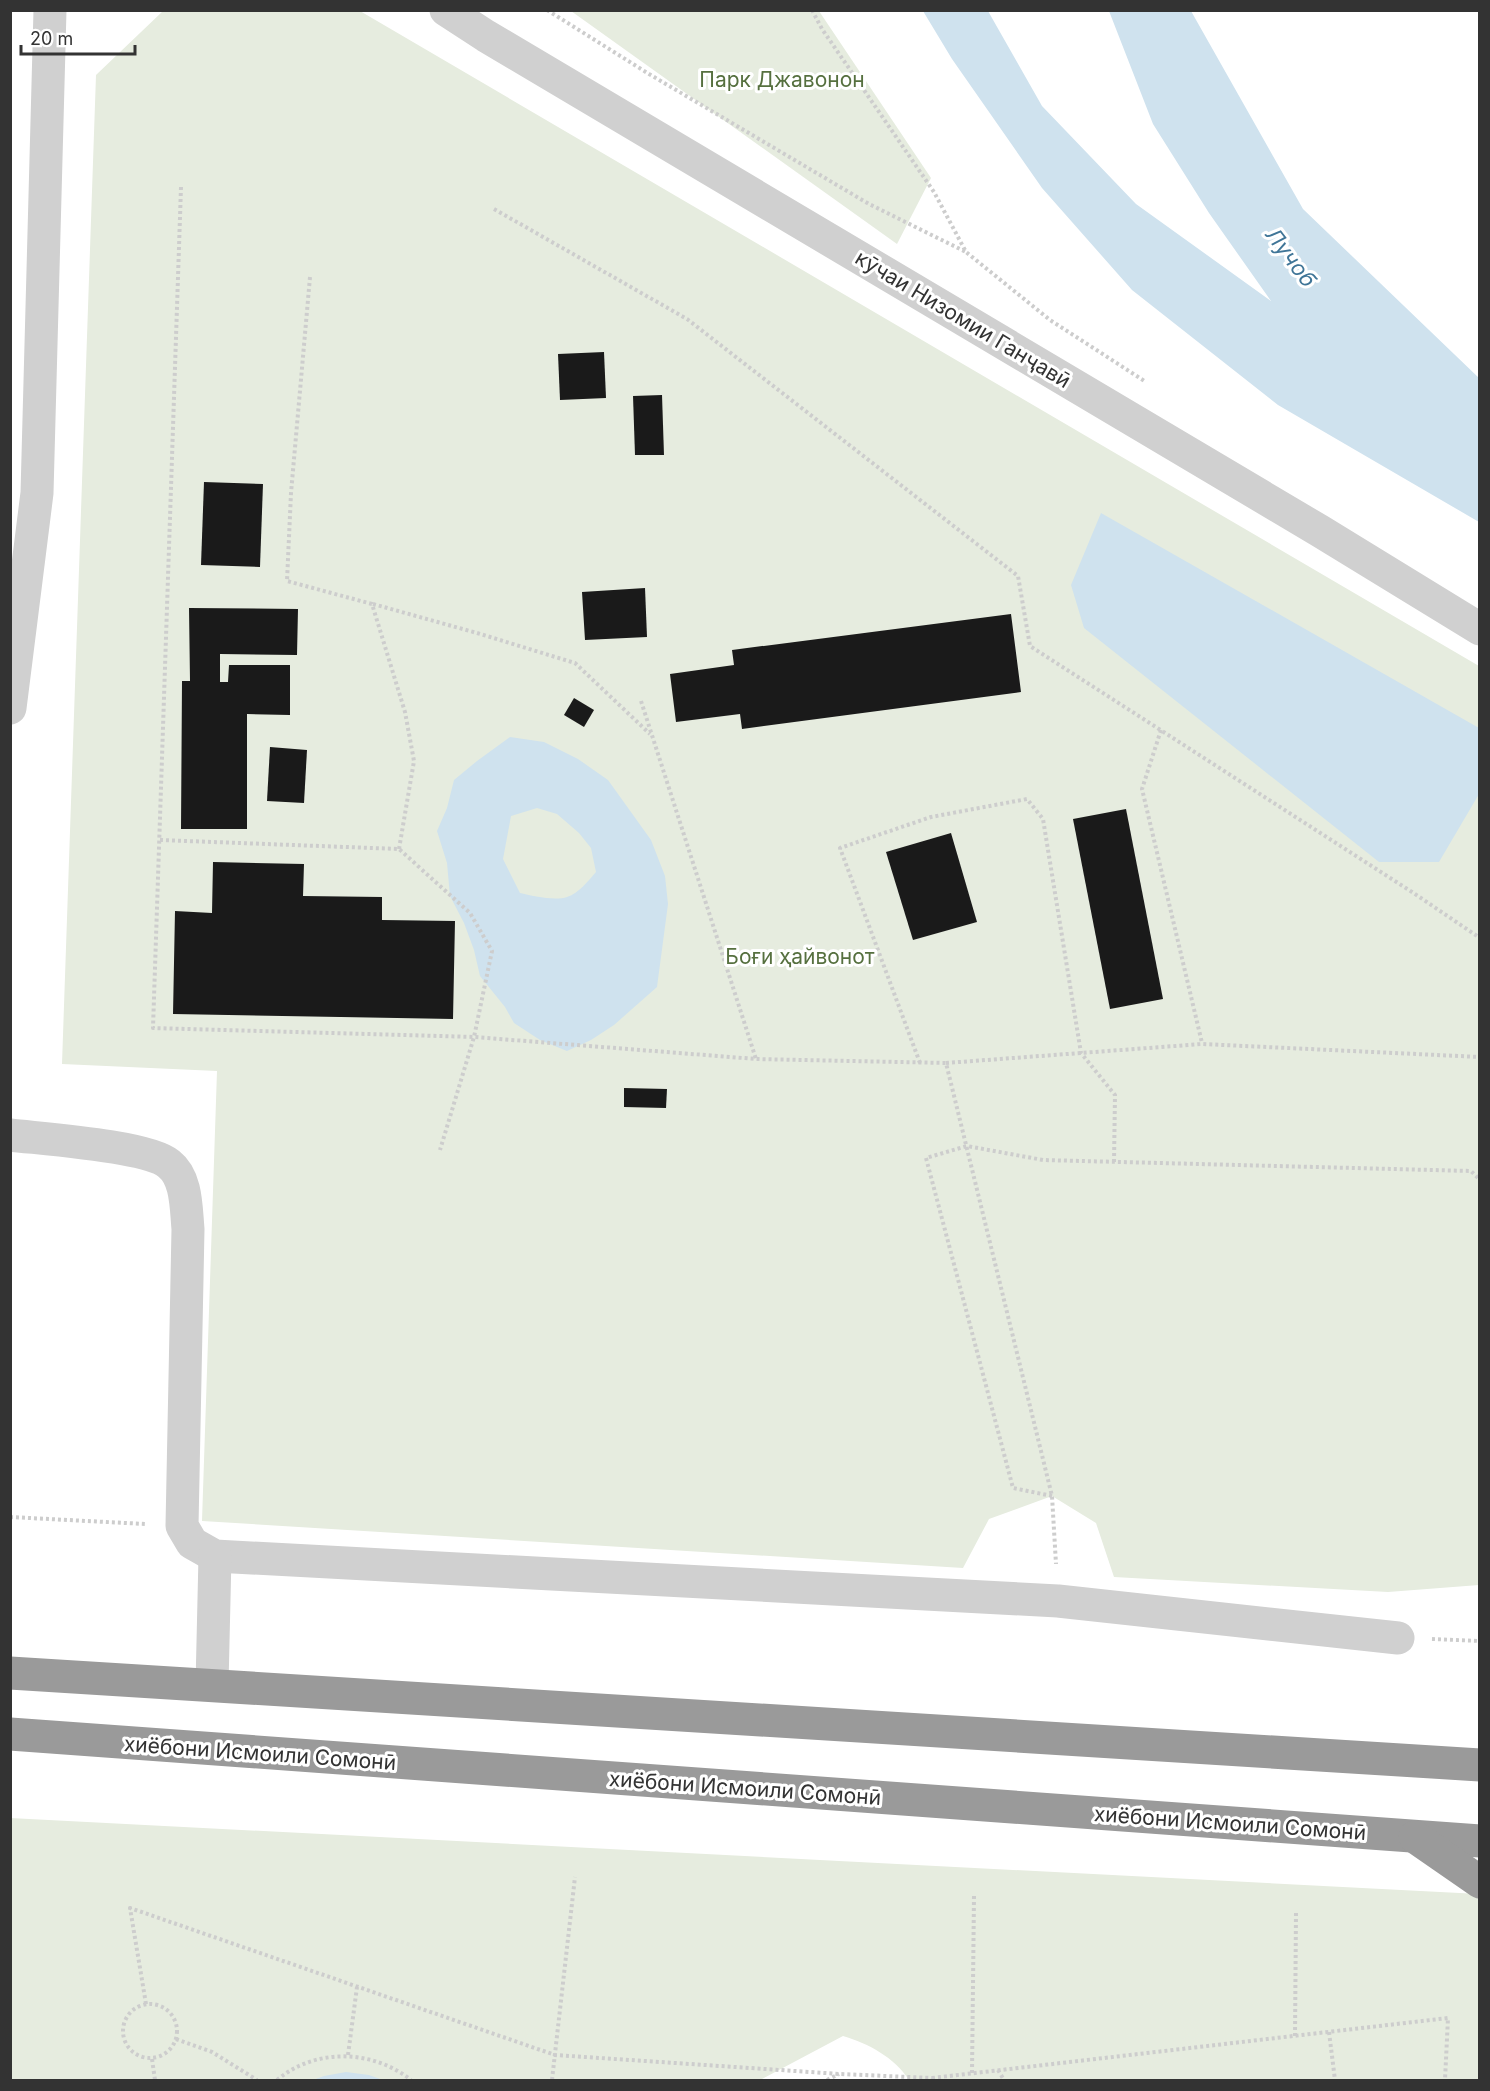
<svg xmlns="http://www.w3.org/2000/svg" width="1490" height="2091" font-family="Inter,sans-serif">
  <rect width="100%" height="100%" fill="#fff"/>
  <g fill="#e6ecdf">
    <path d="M163 11H360L1479 666V1585L1388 1592 1114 1577 1096 1523 1052 1496 989 1519 963 1568 202 1521 217 1071 62 1064 96 75Z"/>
    <path d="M571 11H819L931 178 897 244Z"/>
    <path d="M10 1818 1479 1894V2080H909C894 2057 869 2044 843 2036L760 2080H11Z"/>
  </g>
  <g fill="#cfe2ee" fill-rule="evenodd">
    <path d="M923 11H988L1042 106 1136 204 1271 301 1209 213 1153 124 1109 11H1191L1303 209 1479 378V522L1278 405 1132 290 1042 188 952 59Z"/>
    <path d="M1101 513 1479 728V794L1439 862H1379L1084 628 1071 585Z"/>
    <path d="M510 737 544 742 578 759 608 780 651 840 665 876 668 904 657 987 614 1025 591 1040 567 1051 540 1040 514 1023 505 1007 480 976 474 950 464 923 450 896 447 863 437 831 447 808 454 780 477 761ZM537 808 557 814 579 833 591 848 596 872C588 881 579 893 567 897 555 901 532 896 520 893L503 859 511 816Z"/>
    <path d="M346 2072 369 2075 383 2080H313L324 2076Z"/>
  </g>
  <g fill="#1a1a1a">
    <path d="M604 352 606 398 560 400 558 354Z"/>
    <path d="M662 395 664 455H635L633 396Z"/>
    <path d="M204 482 263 484 260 567 201 565Z"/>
    <path d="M645 588 647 637 585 640 582 592Z"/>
    <path d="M189 608 298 609 297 655 220 654V682H228L229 665H290V715L247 714V829H181L182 681H190Z"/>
    <path d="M1011 614 1021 692 742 729 740 714 676 722 670 674 734 665 732 650Z"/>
    <path d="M574 698 594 710 584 727 564 715Z"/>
    <path d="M270 747 307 750 304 803 267 801Z"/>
    <path d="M1126 809 1163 999 1110 1009 1073 819Z"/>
    <path d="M951 833 977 922 913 940 886 852Z"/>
    <path d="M213 862 304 864 303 896 382 897V920L455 921 453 1019 173 1014 175 911 212 913Z"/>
    <path d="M624 1088 667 1089 666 1108 624 1107Z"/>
  </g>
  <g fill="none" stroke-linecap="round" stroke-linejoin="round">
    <g stroke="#cdcdcd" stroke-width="4" stroke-dasharray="3 3" stroke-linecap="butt">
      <path d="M547 10 649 74 869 204 966 252"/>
      <path d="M812 10 822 29 934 192 966 252 1050 320 1146 382"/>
      <path d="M181 187 153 1028 474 1037 756 1059 946 1063 1052 1496 1056 1564"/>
      <path d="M494 209 687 319 1018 576 1030 646 1412 892 1480 938"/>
      <path d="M310 277 291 493 287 581 372 604 405 712 414 761 399 849"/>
      <path d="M373 604 477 633 575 663 650 734"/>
      <path d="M641 701 756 1059"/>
      <path d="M1161 730 1142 789 1202 1043"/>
      <path d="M160 840 399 849 470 913 492 951 474 1037 440 1150"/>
      <path d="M920 1063 840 848 931 817 1027 799 1043 819 1081 1053 1115 1095 1114 1162"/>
      <path d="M946 1063 1202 1044 1480 1057"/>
      <path d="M1052 1496 1013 1488 926 1158 967 1146 1043 1160 1471 1171 1480 1180"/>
      <path d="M10 1517 145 1524"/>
      <path d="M1432 1639 1480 1641"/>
      <circle cx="150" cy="2031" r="27"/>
      <path d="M146 2004 130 1908 555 2055 840 2074 932 2078 933 2080"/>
      <path d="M1329 2032 1335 2080"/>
      <path d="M1295 2036 1296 1912"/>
      <path d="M176 2039 212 2052 257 2080"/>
      <path d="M348 2055 357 1987"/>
      <path d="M152 2059 155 2080"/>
      <path d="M998 2070 1004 2080"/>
      <path d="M972 2073 974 1896"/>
      <path d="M932 2078 1448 2018 1445 2080"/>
      <path d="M277 2080C315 2048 372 2049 411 2080"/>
      <path d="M552 2080 575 1877"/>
      <path d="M827 2080 839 2074"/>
    </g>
    <g stroke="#d0d0d0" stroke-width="33">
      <path d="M446 10 486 36 1320 531 1480 629"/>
      <path d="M10 708 37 493 50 10"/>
      <path d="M10 1135C43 1139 148 1146 169 1164 187 1178 186 1208 188 1229L182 1526 192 1543 215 1556 1058 1601 1398 1638"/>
      <path d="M212 1685 215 1556"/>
    </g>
    <g stroke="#9a9a9a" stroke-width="33">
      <path d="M10 1673 1480 1765"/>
      <path d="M10 1734 1480 1841"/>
      <path d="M1415 1837 1480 1882"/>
    </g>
  </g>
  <g text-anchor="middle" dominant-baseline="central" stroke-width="6" stroke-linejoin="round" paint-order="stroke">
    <g font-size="21" fill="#56703f" stroke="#fff">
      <text x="782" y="79">Парк Джавонон</text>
      <text x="800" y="956">Боғи ҳайвонот</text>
    </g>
    <g font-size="21" fill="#333" stroke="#fff">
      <text transform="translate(963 319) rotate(31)">кӯчаи Низомии Ганҷавӣ</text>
      <text transform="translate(260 1753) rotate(4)">хиёбони Исмоили Сомонӣ</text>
      <text transform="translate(745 1788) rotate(4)">хиёбони Исмоили Сомонӣ</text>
      <text transform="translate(1230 1823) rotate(4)">хиёбони Исмоили Сомонӣ</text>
    </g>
    <g font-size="22" font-style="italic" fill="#3f7597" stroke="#fff">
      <text transform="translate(1291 257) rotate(53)">Лучоб</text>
    </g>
  </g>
  <rect width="1490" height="2091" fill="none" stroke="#333333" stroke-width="24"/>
  <path d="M21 45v9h114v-9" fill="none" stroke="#333333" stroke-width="3"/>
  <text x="30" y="45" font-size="18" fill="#333333" stroke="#ffffff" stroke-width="4.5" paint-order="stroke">20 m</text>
</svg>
